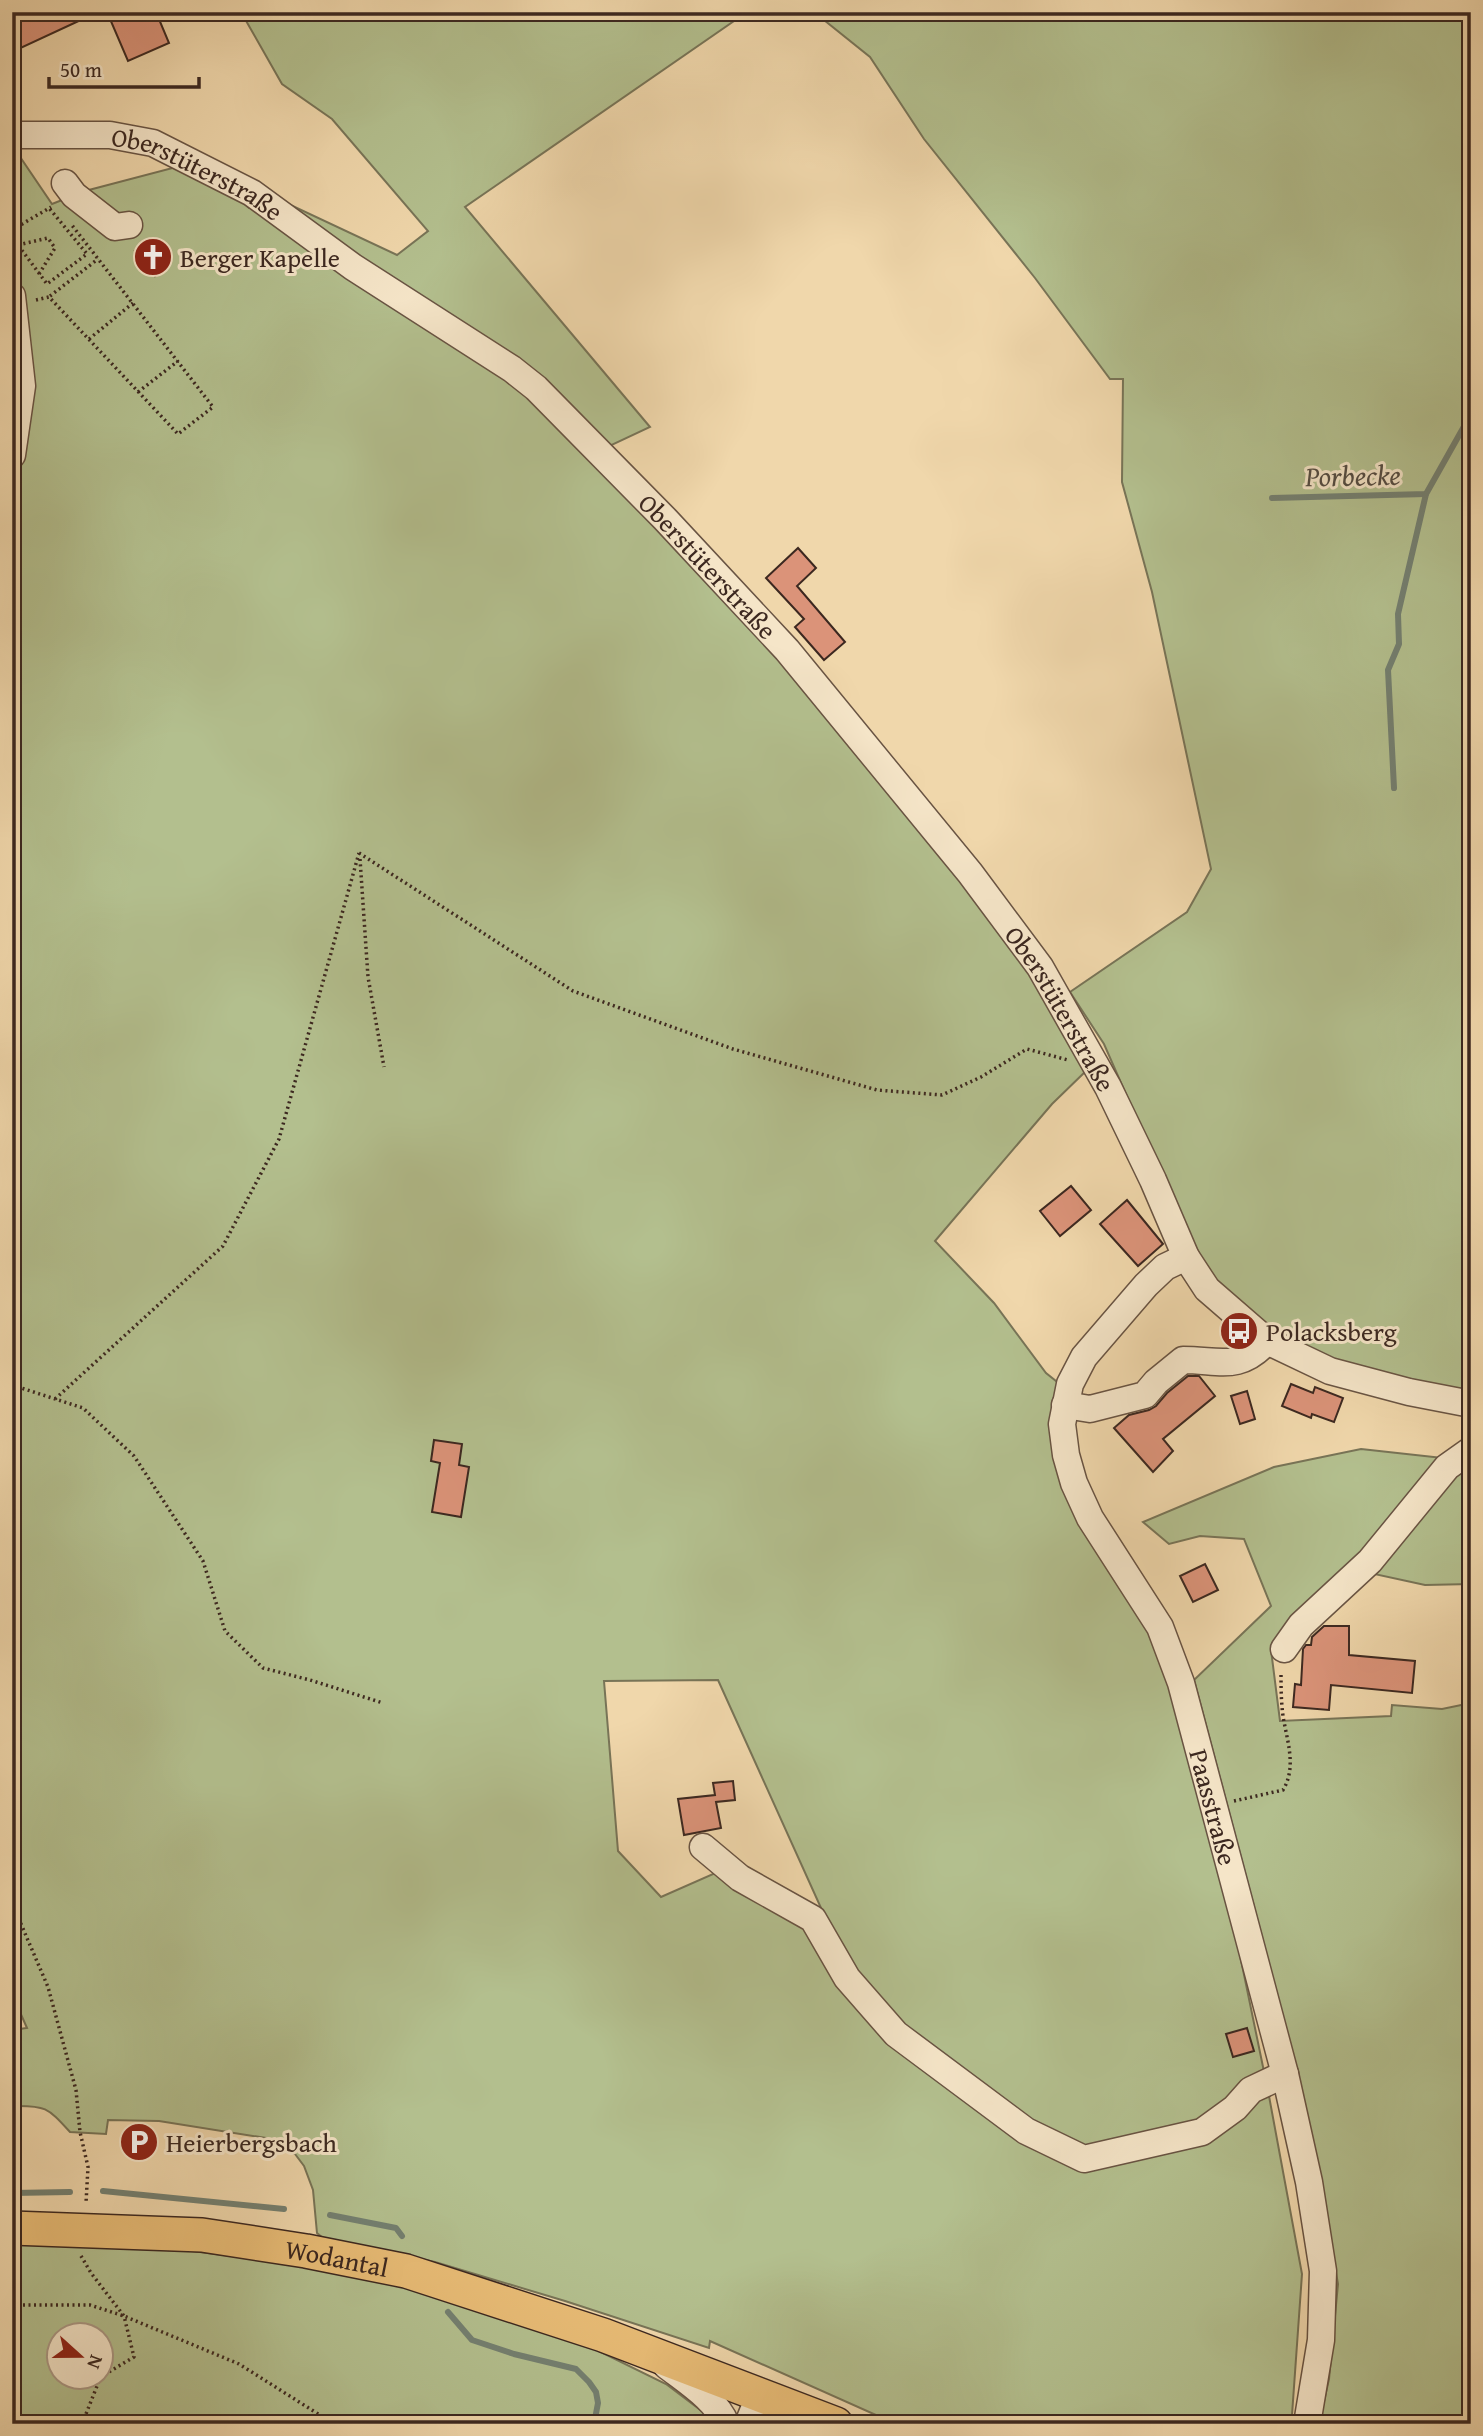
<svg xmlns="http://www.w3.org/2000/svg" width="1483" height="2436" font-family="'Gentium Book Plus',serif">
  <rect width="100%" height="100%" fill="#f0d7ab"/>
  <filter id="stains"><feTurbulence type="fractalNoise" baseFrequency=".00286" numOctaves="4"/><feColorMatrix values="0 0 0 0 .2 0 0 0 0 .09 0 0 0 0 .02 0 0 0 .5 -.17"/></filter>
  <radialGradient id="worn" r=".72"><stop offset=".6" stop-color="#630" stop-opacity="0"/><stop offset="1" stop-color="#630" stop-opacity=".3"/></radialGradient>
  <g fill="#b3bf8e" stroke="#787457" stroke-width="2" fill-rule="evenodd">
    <path d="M241 12H747L465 207 650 427 607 447 783 656 1034 970 1088 1069 1052 1104 935 1241 994 1303 1046 1373 1061 1385 1060 1476 1145 1606 1206 1790 1269 2096 1302 2274 1292 2415 1289 2424H896L710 2341 709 2348 565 2301 435 2262 323 2238 317 2233 313 2190 304 2166 295 2154 266 2138 159 2121 108 2120 106 2134 70 2132C48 2108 46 2105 12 2106V2030L27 2028 12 1994V307L19 331 12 278V145L52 204 85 191 180 166 225 188 249 208 278 199 397 255 428 231 332 119 282 84ZM718 1680 826 1919 722 1870 661 1897 618 1851 604 1681Z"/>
    <path d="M814 12H1146L1172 16 1177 12H1471V1393L1336 1364 1272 1333 1223 1291 1193 1247 1104 1044 1070 992 1187 912 1211 869 1152 592 1122 482 1123 379H1110L1035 278 924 139 870 57Z"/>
    <path d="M1361 1449 1452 1459 1353 1566 1271 1650 1280 1721 1391 1716 1392 1705 1442 1709 1471 1703V2424H1319L1329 2379 1338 2284 1323 2197 1276 1990 1194 1680 1271 1606 1244 1539 1200 1536 1169 1544 1143 1522 1274 1467Z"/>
    <path d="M1471 1457V1584L1425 1585 1365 1572Z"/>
    <path d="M12 2244 192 2251 309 2266 444 2296 558 2331 666 2384 703 2412 711 2424H12ZM60 2334H102V2376H60Z"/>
  </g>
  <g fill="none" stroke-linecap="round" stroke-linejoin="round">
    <g stroke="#748071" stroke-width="6">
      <path d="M1272 498 1426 494 1471 414"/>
      <path d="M1394 788 1388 670 1399 644 1398 614 1426 494"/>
      <path d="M103 2191 284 2209"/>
      <path d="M12 2193 70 2192"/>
      <path d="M330 2215 396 2228 402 2236"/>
      <path d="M448 2312 472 2340 514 2354 576 2369 589 2382 596 2392 598 2403 594 2424"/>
    </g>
  </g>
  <g fill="#db9379" stroke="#3c2820" stroke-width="2">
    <path d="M12 12H98L12 52Z"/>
    <path d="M107 12H156L169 43 128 61Z"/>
    <path d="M151 239 170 263 155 276 135 251Z"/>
    <path d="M798 548 816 568 797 586 845 642 824 660 795 627 804 619 766 578Z"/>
    <path d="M1071 1186 1091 1210 1060 1236 1040 1211Z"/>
    <path d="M1127 1200 1163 1244 1138 1266 1100 1224Z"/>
    <path d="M1188 1376H1199L1215 1396 1163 1439 1173 1451 1153 1472 1114 1428 1129 1415 1149 1410 1156 1406 1167 1393Z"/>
    <path d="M1291 1384 1313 1393 1315 1387 1343 1398 1334 1422 1312 1414 1311 1418 1282 1406Z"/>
    <path d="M1247 1391 1255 1419 1240 1424 1231 1396Z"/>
    <path d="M434 1440 462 1444 459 1465 469 1467 461 1517 432 1512 440 1463 431 1461Z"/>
    <path d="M1205 1564 1218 1590 1193 1602 1180 1576Z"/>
    <path d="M1324 1626H1349V1655L1415 1661 1412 1693 1331 1685 1329 1710 1293 1707 1295 1684 1301 1685 1303 1649 1306 1645H1311L1312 1637Z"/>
    <path d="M733 1781 735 1800 716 1802 721 1828 684 1835 678 1799 715 1795 713 1783Z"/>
    <path d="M1247 2028 1254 2051 1233 2057 1226 2034Z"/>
  </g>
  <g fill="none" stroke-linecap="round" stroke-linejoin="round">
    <defs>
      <g id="minor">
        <path id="s1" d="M12 135H110L153 143 252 193 353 267 512 369 536 388 665 519 787 650 970 873 1040 967 1108 1087 1153 1180 1186 1257 1207 1289 1267 1341 1330 1371 1409 1392 1471 1404"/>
        <path d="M65 183 74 195 115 227 129 225"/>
        <path d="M12 296 22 386 12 455"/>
        <path id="s2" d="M1186 1257 1165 1267 1146 1285 1084 1357 1070 1384 1062 1424 1066 1455 1074 1483 1090 1518 1160 1627 1181 1683 1285 2074 1309 2182 1323 2271 1321 2340 1307 2424"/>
        <path d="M1065 1405 1090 1409 1145 1395 1156 1382 1183 1360C1220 1360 1239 1372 1267 1341"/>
        <path d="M1284 1649 1301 1625 1370 1561 1447 1467 1471 1450"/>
        <path d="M703 1847 740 1878 813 1919 847 1978 896 2034 1026 2131 1084 2159 1202 2132 1235 2108 1251 2090 1285 2074"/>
        <path d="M666 2365C686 2381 716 2399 726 2424"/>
        <path d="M748 2424 760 2394"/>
      </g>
      <g id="major">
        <path id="s3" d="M12 2228 202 2235 306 2251 406 2271 603 2335 836 2424"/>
      </g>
    </defs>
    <use href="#minor" stroke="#695443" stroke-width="29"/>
    <use href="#major" stroke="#3c2820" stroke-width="36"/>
    <g stroke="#3c2820" stroke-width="3.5" stroke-dasharray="2 3.5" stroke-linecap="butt">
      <path d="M12 213 22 224"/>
      <path d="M12 230 51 207"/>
      <path d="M12 237 47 284 87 254 49 208"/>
      <path d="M18 245 48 238 55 248 39 274"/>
      <path d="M50 296 98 259"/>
      <path d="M36 300 49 297 178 434 213 407 71 224"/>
      <path d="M89 339 133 303"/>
      <path d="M138 392 178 361"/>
      <path d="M359 853 573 991 733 1049 877 1090 942 1095 981 1077 1027 1049 1068 1060"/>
      <path d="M360 859 368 977 384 1067"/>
      <path d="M12 1385 83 1408 134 1456 203 1561 225 1631 263 1668 310 1680 383 1703"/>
      <path d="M55 1399 223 1246 279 1139 359 853"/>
      <path d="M1234 1801 1283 1790C1297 1767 1287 1741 1283 1716 1281 1701 1281 1686 1281 1672"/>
      <path d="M12 1903 48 1987 76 2090 80 2132 88 2167 86 2203"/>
      <path d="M81 2256 91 2273 124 2316 134 2357 102 2376"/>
      <path d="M12 2305H90L124 2316 239 2364 334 2424"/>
      <path d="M82 2424 101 2376"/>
    </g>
    <use href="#minor" stroke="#f5e5c8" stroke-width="26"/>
    <use href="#major" stroke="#e8bc76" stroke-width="33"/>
  </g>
  <defs>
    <symbol id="church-disc" viewBox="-11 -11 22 22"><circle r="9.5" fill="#8f2418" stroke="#f5e5c8"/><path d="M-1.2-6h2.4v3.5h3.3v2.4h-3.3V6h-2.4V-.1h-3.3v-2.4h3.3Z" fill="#fff"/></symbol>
    <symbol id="bus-disc" viewBox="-11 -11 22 22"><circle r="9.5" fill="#8f2418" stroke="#f5e5c8"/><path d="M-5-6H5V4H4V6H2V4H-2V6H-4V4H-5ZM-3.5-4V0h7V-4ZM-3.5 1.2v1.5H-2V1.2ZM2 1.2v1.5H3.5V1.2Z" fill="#fff"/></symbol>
    <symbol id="parking-disc" viewBox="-11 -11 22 22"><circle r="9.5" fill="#8f2418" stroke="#f5e5c8"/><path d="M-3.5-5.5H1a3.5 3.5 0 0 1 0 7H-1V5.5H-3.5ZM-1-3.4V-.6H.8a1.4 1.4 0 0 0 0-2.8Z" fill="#fff"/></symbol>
  </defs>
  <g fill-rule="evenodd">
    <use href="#church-disc" x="131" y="235" width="44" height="44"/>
    <use href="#bus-disc" x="1217" y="1309" width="44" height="44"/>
    <use href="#parking-disc" x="117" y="2120" width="44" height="44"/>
  </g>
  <g text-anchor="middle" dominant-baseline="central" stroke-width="6" stroke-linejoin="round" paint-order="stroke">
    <g font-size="26" fill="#3c2820" stroke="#f5e5c8">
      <text stroke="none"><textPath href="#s1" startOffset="194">Oberstüterstraße</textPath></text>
      <text stroke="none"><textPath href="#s1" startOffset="845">Oberstüterstraße</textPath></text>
      <text stroke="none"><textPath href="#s1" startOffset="1412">Oberstüterstraße</textPath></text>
      <text stroke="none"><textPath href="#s2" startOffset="632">Paasstraße</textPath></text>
      <text stroke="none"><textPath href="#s3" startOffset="327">Wodantal</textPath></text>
    </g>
    <g font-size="26" fill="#3c2820" stroke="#f5e5c8" text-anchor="start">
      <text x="180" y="257">Berger Kapelle</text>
      <text x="1266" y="1331">Polacksberg</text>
      <text x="166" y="2142">Heierbergsbach</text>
    </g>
    <g font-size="28" font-style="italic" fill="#544c42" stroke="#f5e5c8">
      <text transform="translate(1353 475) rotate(-1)">Porbecke</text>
    </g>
  </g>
  <rect width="1483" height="2436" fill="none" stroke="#f0d7ab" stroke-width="42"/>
  <rect x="14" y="14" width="1455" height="2408" fill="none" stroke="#3c2820" stroke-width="3.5"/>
  <rect x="21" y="21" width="1441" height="2394" fill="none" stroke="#3c2820" stroke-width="2"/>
  <g transform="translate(80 2356) rotate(111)"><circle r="33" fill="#f5e5c8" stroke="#ab9985" stroke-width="2"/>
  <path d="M0-5L12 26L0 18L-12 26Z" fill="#8f2418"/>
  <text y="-10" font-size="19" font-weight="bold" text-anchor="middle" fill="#3c2820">N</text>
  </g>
  <path d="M49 77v10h150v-10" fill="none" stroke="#3c2820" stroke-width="3.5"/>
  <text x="60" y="77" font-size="21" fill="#3c2820" stroke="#f5e5c8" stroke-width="5" paint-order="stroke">50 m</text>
  <rect width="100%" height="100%" filter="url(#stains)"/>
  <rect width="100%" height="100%" fill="url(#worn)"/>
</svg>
